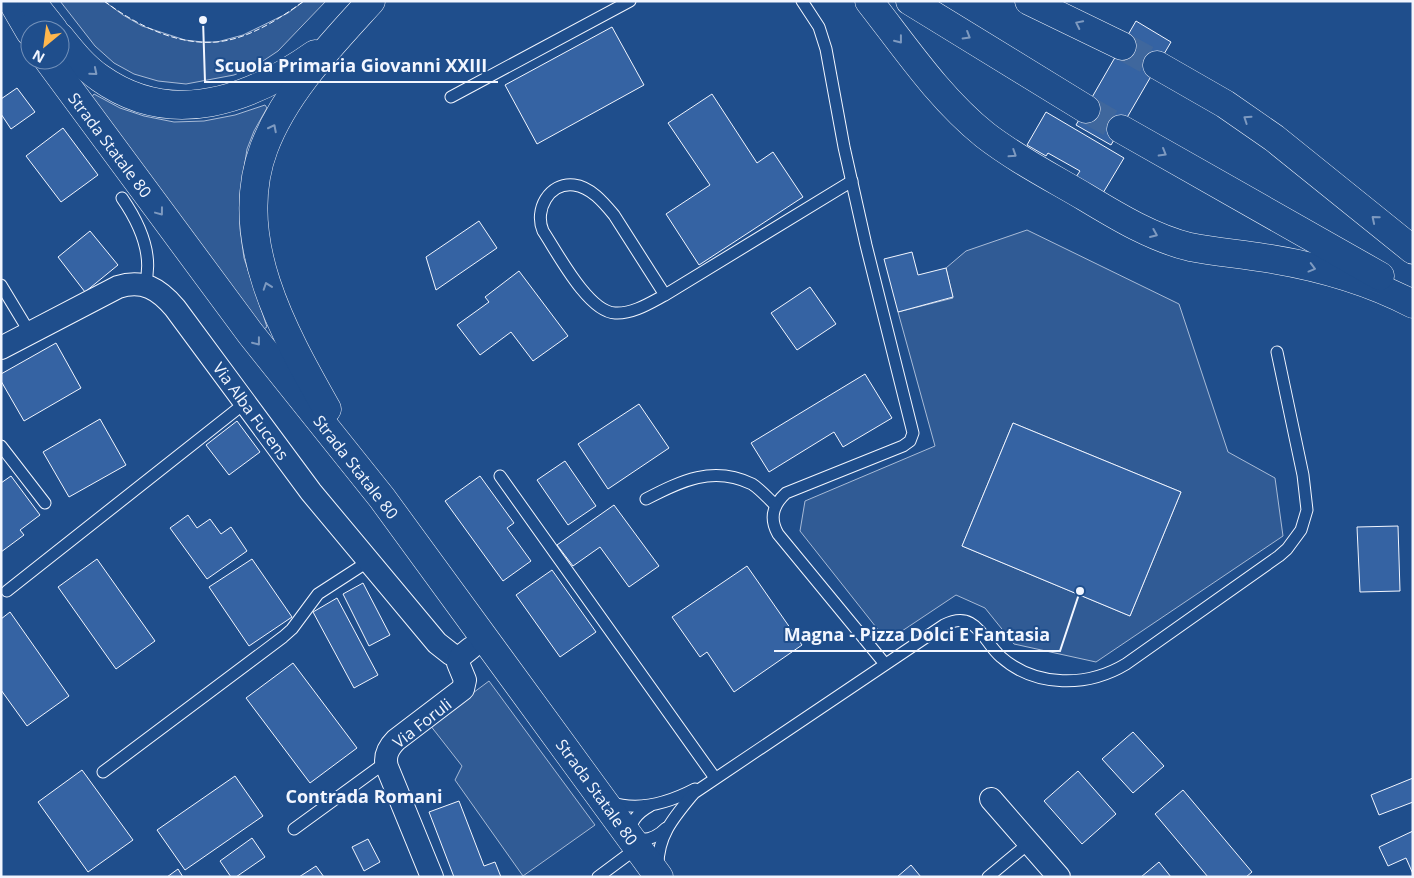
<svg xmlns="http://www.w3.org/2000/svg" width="1414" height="878" font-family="'Open Sans',sans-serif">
  <rect width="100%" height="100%" fill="#1f4e8c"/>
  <g fill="#305b95" stroke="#a8bbd7" fill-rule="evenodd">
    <path d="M60 1H104L123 15 142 26 185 40 203 42H217L243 35 288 13 304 1H326L278 51 257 65 234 75 186 84 158 81 134 74 114 63 95 46Z"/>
    <path d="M94 94 120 108 144 116 174 122 204 121 235 115 265 105 267 108 254 131 247 149 240 195V229L244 258 267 327 262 330 91 98Z"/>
    <path d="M1027 230 1179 304 1228 452 1275 478 1283 536 1096 662 1014 644 985 608 956 595 887 641 800 531 805 501 935 446 898 312 953 298 946 268 966 251ZM1013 423 1181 492 1130 616 962 546Z"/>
    <path d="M489 681 595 825 523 876 455 780 462 766 430 725Z"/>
  </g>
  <g fill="#3563a3" stroke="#f2f6ff">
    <path d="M1136 21 1171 42 1111 145 1076 125Z"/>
    <path d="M612 27 644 85 537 144 505 85Z"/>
    <path d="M17 88 35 112 11 129 1 114V99Z"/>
    <path d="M712 94 757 163 773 152 803 197 699 265 666 214 710 185 668 123Z"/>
    <path d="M1046 112 1124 158 1103 193 1076 177 1080 171 1048 153 1046 156 1027 145Z"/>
    <path d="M63 128 98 175 61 202 26 156Z"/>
    <path d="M479 221 497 248 436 290 426 257Z"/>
    <path d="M90 231 118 265 85 292 58 257Z"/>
    <path d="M912 252 918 275 946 268 953 297 898 312 884 259Z"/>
    <path d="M519 271 568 336 533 361 511 332 480 355 457 325 489 302 485 297Z"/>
    <path d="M810 287 836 324 797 350 771 313Z"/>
    <path d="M56 343 81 388 24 421 1 381V374Z"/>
    <path d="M865 374 892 418 843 447 834 432 769 472 751 443Z"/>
    <path d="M639 404 669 448 608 489 578 444Z"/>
    <path d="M100 419 126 465 69 497 43 452Z"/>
    <path d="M237 421 260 452 229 475 206 445Z"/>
    <path d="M1013 423 1181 492 1130 616 962 546Z"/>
    <path d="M565 461 596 506 568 525 537 480Z"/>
    <path d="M11 476 40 515 20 530 24 535 1 552V483Z"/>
    <path d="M480 476 514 523 507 528 531 561 503 581 445 501Z"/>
    <path d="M614 505 659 566 629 587 600 547 573 566 557 545Z"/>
    <path d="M188 515 197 528 210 519 221 534 231 527 247 551 207 579 170 528Z"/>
    <path d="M1398 526 1400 591 1360 592 1357 527Z"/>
    <path d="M97 559 155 641 116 669 58 587Z"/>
    <path d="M252 559 292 617 249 646 209 587Z"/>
    <path d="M747 566 802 645 734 692 707 652 700 657 672 617Z"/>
    <path d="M552 570 596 632 560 657 516 595Z"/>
    <path d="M363 583 390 635 369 646 343 594Z"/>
    <path d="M337 598 378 675 354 688 313 612Z"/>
    <path d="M10 612 69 696 27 726 1 690V619Z"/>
    <path d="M293 663 357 748 310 783 246 698Z"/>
    <path d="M1133 732 1164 766 1133 793 1102 759Z"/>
    <path d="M82 770 133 840 88 872 38 802Z"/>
    <path d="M1078 771 1116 814 1082 844 1044 801Z"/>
    <path d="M235 776 263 816 185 870 157 830Z"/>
    <path d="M1413 778V802L1379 815 1371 795Z"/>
    <path d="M1183 790 1252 872 1246 877H1208L1155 814Z"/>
    <path d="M459 801 484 866 495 862 501 877H454L429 812Z"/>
    <path d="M1413 831V874L1406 858 1388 866 1379 847Z"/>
    <path d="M252 838 265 857 236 877H231L220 861Z"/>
    <path d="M368 839 380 862 364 871 352 847Z"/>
    <path d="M1159 862 1171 877H1141Z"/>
    <path d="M911 865 921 877H897Z"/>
    <path d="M316 866 324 877H299Z"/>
    <path d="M178 869 183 877H167Z"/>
  </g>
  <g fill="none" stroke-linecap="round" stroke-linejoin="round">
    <g stroke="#3f679d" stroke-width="28" stroke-dasharray="28 14" stroke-linecap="butt">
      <path d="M1122 46 1157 65"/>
      <path d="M1086 109 1121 129"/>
    </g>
    <defs>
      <g id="lane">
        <path d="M802 1 819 27 826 49 844 147 866 245 913 433 910 441 903 446 786 493C773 505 769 518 778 534L885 664"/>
        <path d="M451 97 630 1"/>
        <path d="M122 198C140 224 154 254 145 285"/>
        <path d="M1 285 30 333"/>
        <path d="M665 295 614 215C604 203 591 187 574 185 549 182 534 210 543 231 557 252 588 312 615 313 633 314 650 303 665 295L852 181"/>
        <path d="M1 446 45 503"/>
        <path d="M500 476 715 778"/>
        <path d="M646 499C681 481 713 465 752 484 760 489 768 498 775 505"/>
        <path d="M7 591 245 403"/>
        <path d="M103 772 283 637 292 629 318 594 369 561"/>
        <path d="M610 802C638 812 670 802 695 789"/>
        <path d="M650 806C639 812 629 822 630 836 643 843 656 838 666 828"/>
        <path d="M294 829 386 762"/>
        <path d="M658 868C657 836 674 817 694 793L944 625C952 621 961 618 970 623 983 630 989 647 1001 657 1036 688 1088 687 1126 664L1279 556 1287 549 1301 530 1307 510 1303 475 1277 352"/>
        <path d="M598 877 637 848"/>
        <path d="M988 877 1029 843"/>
      </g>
      <g id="street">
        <path d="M1 348 118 287C143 279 159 289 175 308L311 492 437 643 451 654 460 658"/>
        <path d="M991 799 1059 877"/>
        <path d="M432 877 387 767C384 756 388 748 396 740L463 689 465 680 458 663 461 656 471 648"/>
      </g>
      <g id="primary">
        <path d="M12 1 30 32"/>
        <path d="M31 1 54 30"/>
        <path d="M60 37C72 52 84 67 100 78 172 129 250 100 315 54"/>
        <path d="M48 60 250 333 382 498 659 877"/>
        <path d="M327 409C284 333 230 238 264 148 285 92 331 45 371 1"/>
      </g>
      <g id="highway">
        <path d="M869 1C905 47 939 98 985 135 1016 159 1051 177 1085 197 1118 217 1153 238 1190 247 1215 252 1241 254 1265 258 1316 266 1367 280 1413 304"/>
        <path d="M910 1 1086 109"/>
        <path d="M1029 1 1122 46"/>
        <path d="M1157 65 1225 104 1274 138 1413 250"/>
        <path d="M1121 129 1380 276"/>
      </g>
    </defs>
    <use href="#lane" stroke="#f2f6ff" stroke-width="13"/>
    <use href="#street" stroke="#f2f6ff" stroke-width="24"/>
    <use href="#primary" stroke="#f2f6ff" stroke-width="29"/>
    <use href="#highway" stroke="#f2f6ff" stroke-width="29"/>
    <use href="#lane" stroke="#1f4e8c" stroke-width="11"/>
    <use href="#street" stroke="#1f4e8c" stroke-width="22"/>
    <use href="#primary" stroke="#1f4e8c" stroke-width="28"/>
    <use href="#highway" stroke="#1f4e8c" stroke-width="28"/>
    <path stroke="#f2f6ff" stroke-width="1" stroke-dasharray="6 2.5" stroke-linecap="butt" d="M104 1C139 27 185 50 229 40 256 34 282 17 304 1"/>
  </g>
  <defs><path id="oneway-chevron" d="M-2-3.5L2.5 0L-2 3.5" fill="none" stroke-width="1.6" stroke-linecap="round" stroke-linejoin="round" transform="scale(1.25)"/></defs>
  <g stroke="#7e9ac0">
    <use href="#oneway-chevron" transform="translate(1079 24) rotate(-154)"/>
    <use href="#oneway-chevron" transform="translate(967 36) rotate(31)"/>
    <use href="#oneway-chevron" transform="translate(899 40) rotate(52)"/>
    <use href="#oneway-chevron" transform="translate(94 72) rotate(40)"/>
    <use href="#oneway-chevron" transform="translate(1247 119) rotate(-146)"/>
    <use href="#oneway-chevron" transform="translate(273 128) rotate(-63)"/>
    <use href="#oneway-chevron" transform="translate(1163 153) rotate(30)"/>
    <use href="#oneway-chevron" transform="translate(1013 154) rotate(33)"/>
    <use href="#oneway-chevron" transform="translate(160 212) rotate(53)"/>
    <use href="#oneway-chevron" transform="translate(1375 219) rotate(-140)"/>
    <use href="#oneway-chevron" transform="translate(1154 234) rotate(23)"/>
    <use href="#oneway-chevron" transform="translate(1312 268) rotate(15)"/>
    <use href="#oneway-chevron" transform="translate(267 286) rotate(-109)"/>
    <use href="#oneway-chevron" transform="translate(257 342) rotate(52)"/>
  </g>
  <g text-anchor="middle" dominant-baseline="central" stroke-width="4" stroke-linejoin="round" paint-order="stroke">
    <g font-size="16" fill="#f2f6ff" stroke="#1f4e8c">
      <text transform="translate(110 145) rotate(53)">Strada Statale 80</text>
      <text transform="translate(251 411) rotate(54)">Via Alba Fucens</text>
      <text transform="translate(356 467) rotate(52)">Strada Statale 80</text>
      <text transform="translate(422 723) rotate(-38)">Via Foruli</text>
      <text transform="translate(597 792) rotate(54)">Strada Statale 80</text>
    </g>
    <g font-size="18" font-weight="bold" fill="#f2f6ff" stroke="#1f4e8c">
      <text x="364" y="796">Contrada Romani</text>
    </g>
  </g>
  <path fill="none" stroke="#f2f6ff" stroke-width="2" d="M203 20L205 82H498M1080 591L1060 651H774"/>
  <g fill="#f2f6ff" stroke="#1f4e8c" stroke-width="2">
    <circle cx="203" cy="20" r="5"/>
    <circle cx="1080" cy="591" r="5"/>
  </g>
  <g font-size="18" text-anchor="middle" font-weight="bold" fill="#f2f6ff" stroke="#1f4e8c" stroke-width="4" stroke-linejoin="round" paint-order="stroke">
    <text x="351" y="72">Scuola Primaria Giovanni XXIII</text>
    <text x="917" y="641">Magna - Pizza Dolci E Fantasia</text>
  </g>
  <rect width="1414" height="878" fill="none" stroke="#f2f6ff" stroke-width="5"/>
  <g transform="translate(45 45) rotate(209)"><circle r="24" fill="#1f4e8c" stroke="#7391ba"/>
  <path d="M0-4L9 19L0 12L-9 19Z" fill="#ffb74d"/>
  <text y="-8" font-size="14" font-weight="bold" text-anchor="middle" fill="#f2f6ff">N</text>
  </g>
</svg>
